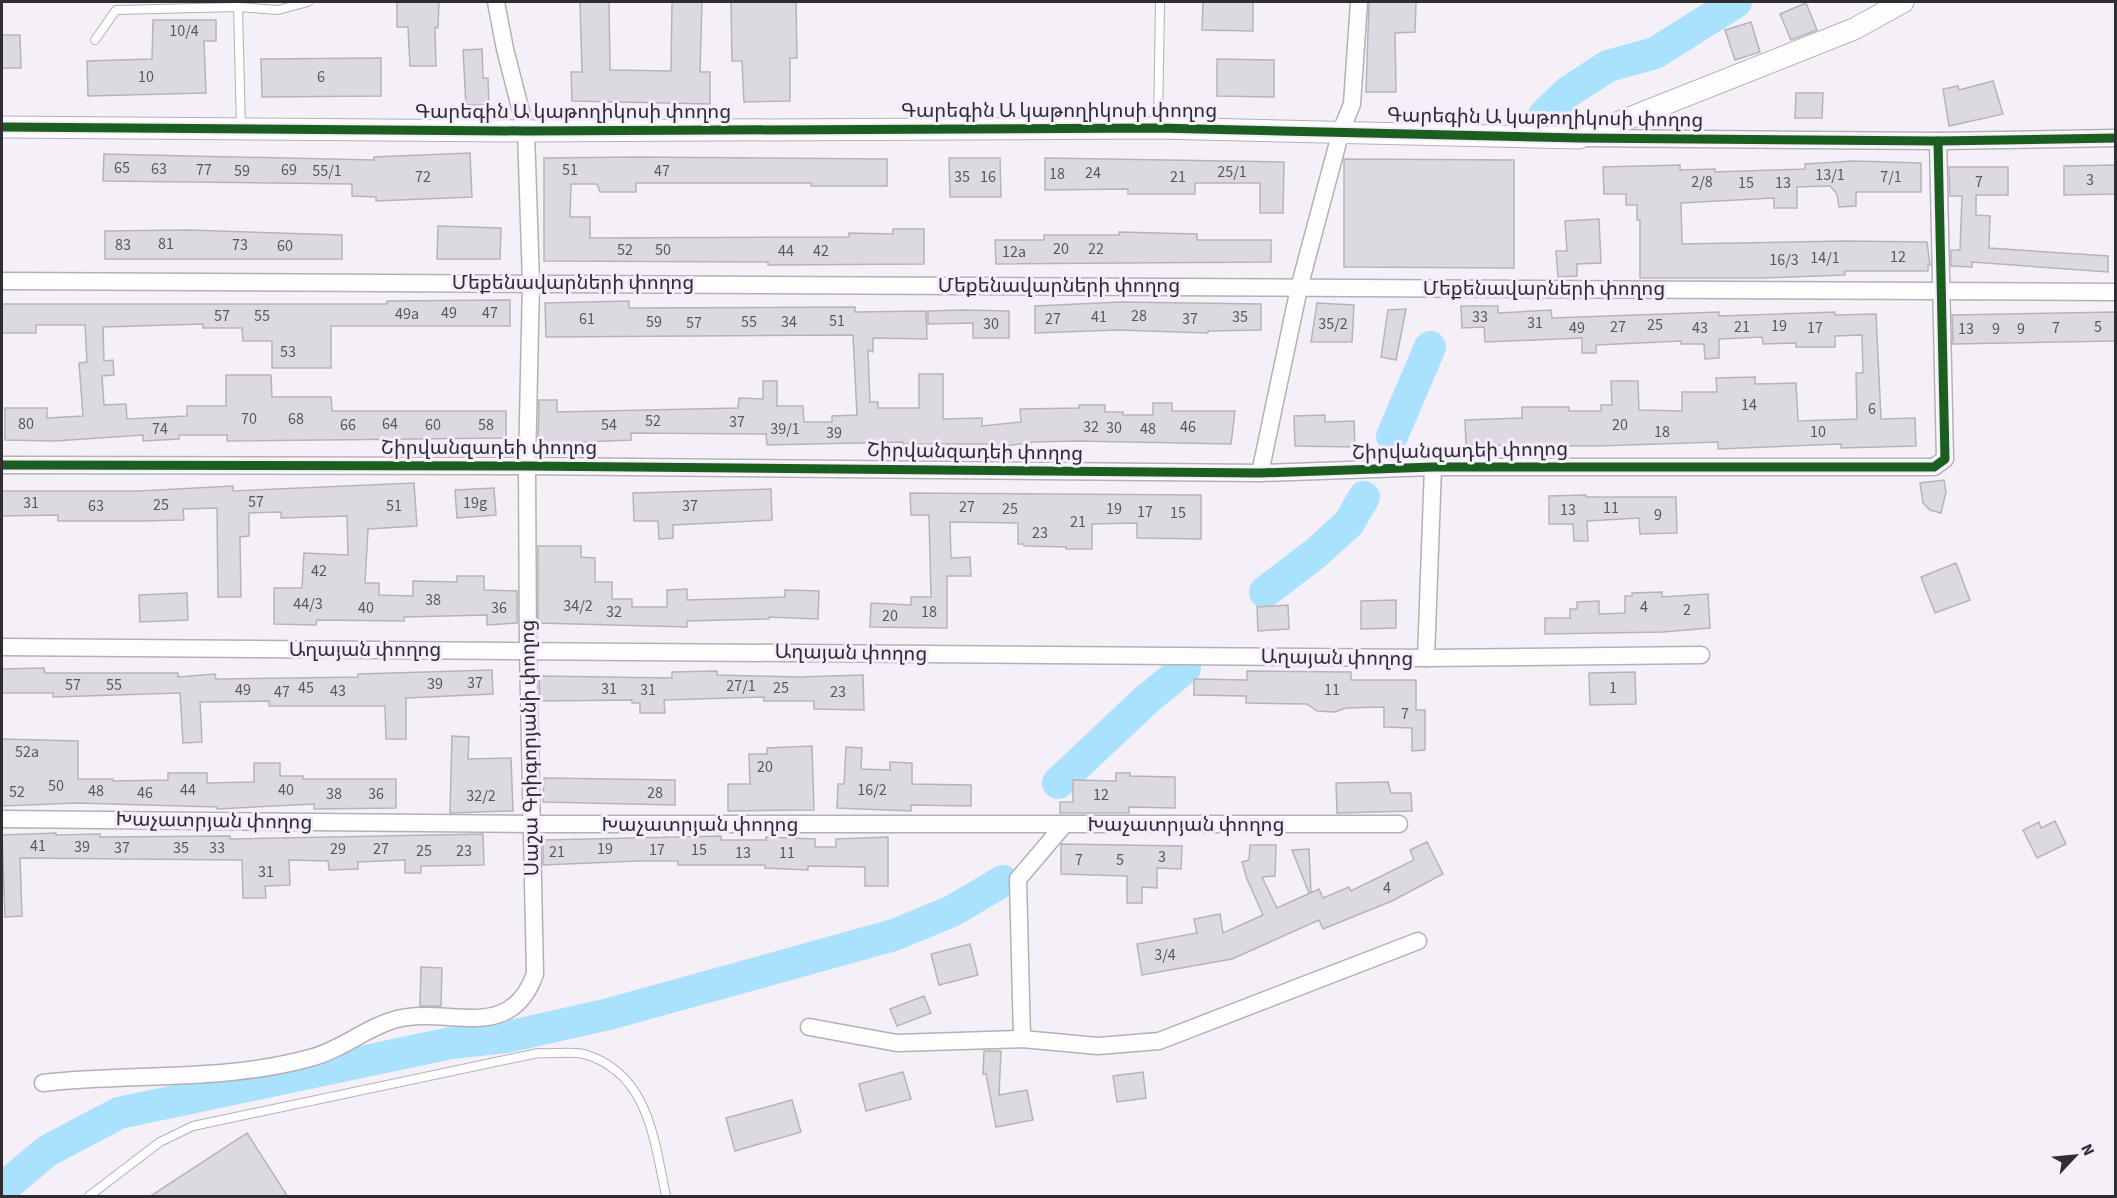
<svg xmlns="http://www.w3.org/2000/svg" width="2117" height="1198" font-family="'Source Sans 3','Noto Sans Armenian',sans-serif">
  <rect width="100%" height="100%" fill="#f5f0f8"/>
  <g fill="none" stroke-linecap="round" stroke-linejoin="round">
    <g stroke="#aae1fd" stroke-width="32">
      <path d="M1544 115 1568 92 1608 66 1655 53 1736 2"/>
      <path d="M1392 436 1430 347"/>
      <path d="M1265 592 1316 553 1349 523 1364 497"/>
      <path d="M1058 783 1146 700 1185 668"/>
      <path d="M2 1189 47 1151 119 1113 451 1043 507 1037 609 1014 894 935 952 911 1003 881"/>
    </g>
  </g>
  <g fill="#dcd9e0" stroke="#b6b4b9" stroke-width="1.5">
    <path d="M397 2H439L438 28 435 27 436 66H410L408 27H397Z"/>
    <path d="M580 2H609L610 70 671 71 672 2H702L700 72H710V104L572 101 571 72H582Z"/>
    <path d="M731 2H796L797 58H790V101L744 102 742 61H732Z"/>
    <path d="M1203 2H1253V31L1202 30Z"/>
    <path d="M1369 2H1416L1415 32 1395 33 1396 92H1366Z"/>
    <path d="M1806 3 1817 30 1791 40 1780 14Z"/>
    <path d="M153 20H216V41H204L206 93 88 96 87 61 152 59Z"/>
    <path d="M1751 22 1760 52 1735 60 1725 30Z"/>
    <path d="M2 35H20L21 68H2Z"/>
    <path d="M482 49 483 78H488L489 105H466L463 50Z"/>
    <path d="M381 58V96L262 97 261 59Z"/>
    <path d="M1217 59 1274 60V97L1217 96Z"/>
    <path d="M1993 81 2003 114 1949 126 1943 89 1958 86 1959 90Z"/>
    <path d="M1796 93H1823L1822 118H1795Z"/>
    <path d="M470 153 472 197 376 201V197L352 196V184L103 181 104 154 374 160V157Z"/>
    <path d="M635 157 887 159V186H811V183H636V192H600L597 184H571L570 217H590V238L849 237V233L893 234V229H924V264L768 265V262L544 261V158Z"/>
    <path d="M949 158H1000L1001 197H950Z"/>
    <path d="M1045 158 1284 162 1283 213H1260V183H1195V194H1128V189L1045 190Z"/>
    <path d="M1344 159 1514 160V268L1344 267Z"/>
    <path d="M1854 161 1921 163V192H1856V206L1839 207 1837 194 1830 186 1797 187V208H1774V198L1681 203 1682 244 1844 241 1927 242 1930 265H1928V271H1845V275L1762 278H1640V220H1637V205H1626V194H1604L1603 167 1680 165V170L1715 169V172L1805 169V164Z"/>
    <path d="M2115 165V194L2064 195V166Z"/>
    <path d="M1949 167H2008V195H1976V215L1990 216 1989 248 2108 256V272L1972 262V267L1951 266V250H1960L1962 196H1950Z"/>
    <path d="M1599 219 1601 263 1577 264V276L1558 277 1556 251H1567L1565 221Z"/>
    <path d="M438 226 501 228 500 259H437Z"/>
    <path d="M188 230 342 235V259H105V231Z"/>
    <path d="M1119 232 1197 234V240H1271V262L996 264 995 240H1044V235H1119Z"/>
    <path d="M510 300V326H331V368H272V341H243L242 328H203V324L103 327 104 361 113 360 114 375 102 376 104 405 126 404 127 419 187 416V406H226V375H271L272 397H331L332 411H506V438L227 441V435H179V439L143 441V435L55 441 5 440V408H47V418L83 416 79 363 87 362 85 325H36V333H2V304H387V301Z"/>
    <path d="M629 301V308L855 307V312L926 311 927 339 873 338V352L868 350 870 402H878V408H919V374H943V419L982 418V426L1021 422 1020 409 1079 408V405H1105V412H1123V415H1153V403H1172V411H1235L1231 444 1078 441 1033 442 992 448 991 444H903V442L767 445 766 434 631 433V440L538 444 539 400H557V412L738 408 739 398 763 399V381H777V406H803L804 422H832V416L857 415 853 335 546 337 545 303Z"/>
    <path d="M1121 302 1261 304V330L1208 331V333L1117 330 1035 333V306Z"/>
    <path d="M1317 303 1354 305 1352 342H1311Z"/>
    <path d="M1461 306H1498V313L1551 310 1552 318 1719 312V316L1835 312V315L1876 314 1881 419 1915 418 1916 446 1841 448V444L1718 449V442L1597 446 1466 445 1465 420 1522 418V407H1569V411H1601V405H1612L1611 381H1638L1639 410 1682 411V392H1717L1716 378 1755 377V384L1796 383 1798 421 1857 419 1856 373H1863L1862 335 1835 336V347H1796V343L1763 344 1762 337 1719 339V358L1705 359 1704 344H1681V341L1596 345V353H1582V338L1485 342 1484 327 1462 328Z"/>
    <path d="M1406 309 1396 360 1381 357 1388 310Z"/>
    <path d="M962 310 1009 311V338H973V323L928 324V311Z"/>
    <path d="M2115 312V341L1953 344 1952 315Z"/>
    <path d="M1325 415V422L1354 421 1355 447 1295 446 1294 416Z"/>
    <path d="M1944 480 1946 492 1941 513 1930 510 1923 503 1920 483Z"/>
    <path d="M414 483 417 526 368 529 365 583H379V595L413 596V581L457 582V576H484V590L517 591V623L487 625V615L404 617V621L317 620 316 625 274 624V588H302L304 553 348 555 347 516 281 518V512L249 513V536L240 537 241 597H218L217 508 183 509 184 520 140 521H58V515L2 516V491H139L233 486V491Z"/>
    <path d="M494 488 496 515 457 518 455 490Z"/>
    <path d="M771 489 772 520 673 525V538L659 539 658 521H634L633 493Z"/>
    <path d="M910 493 1201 495V539L1137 538V523L1092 524V549H1066V547L1024 546V544H1018V523L950 522 951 558 970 557 971 576H947V628L870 627 871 603 911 605V597H931L929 515H911Z"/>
    <path d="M1586 495V497H1676L1677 533 1640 534 1639 518 1587 521 1588 541H1574L1573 524H1549V496Z"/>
    <path d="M538 546H581V557L595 558V582H612V599H632V607H667V590L687 589V600L785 597V590L819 591 818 619 769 617V619L687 621V627L538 623Z"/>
    <path d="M1956 563 1970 600 1935 613 1921 577Z"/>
    <path d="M1662 592V597L1708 594 1710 628 1663 632 1545 634V618H1570V609H1577V602L1599 601V614L1625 613V596H1632V593Z"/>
    <path d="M187 593 188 620 140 622 139 595Z"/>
    <path d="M1396 600V628L1361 629V601Z"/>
    <path d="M1288 605 1289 629 1258 631 1257 607Z"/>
    <path d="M44 668 45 673H178V677L215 674 216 679 358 677V674L492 670 493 694 406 698V739H386L385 706H269V701L200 702 202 742 183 743 180 693 53 697V693H2V669Z"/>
    <path d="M717 671V675L798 677 863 675 864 710 814 709V701H764V697L664 700 665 713H640V703H632V700L540 701 539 676 672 678V672Z"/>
    <path d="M1247 671 1351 672V680H1416V710H1425V750L1412 751V728L1384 727V707L1346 708 1335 712 1317 711 1307 704 1246 703V696L1194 695V679L1247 680Z"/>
    <path d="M1635 672 1636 704 1590 705 1589 673Z"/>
    <path d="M452 736 469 737 468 759 511 758 513 811 450 813Z"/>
    <path d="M2 739 78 741V779H113V781L168 780V773H207V783L254 782V763H280V776H303V779H396V808L314 809V804L217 809V807L77 803 2 806Z"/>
    <path d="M812 746 814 810 728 811V784H750L749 754H767V748Z"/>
    <path d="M846 747 862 748 861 769 890 770V762L912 763V784L971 785V806L911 805V811L837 808 838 784H844Z"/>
    <path d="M1116 773H1130V776L1175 777V808L1129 807V813H1060V802H1073V780L1116 781Z"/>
    <path d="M544 778 675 780V805L543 802Z"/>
    <path d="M1388 782 1391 793H1411L1412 811 1337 813 1336 783Z"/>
    <path d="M2055 821 2066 844 2037 858 2023 830 2039 822 2041 828Z"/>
    <path d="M56 833V835L100 834V837L230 836V839L483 834 484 865 421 866V873H405V860L358 862V869L329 870 328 861 289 860 290 885 265 886 266 898H243L242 860 20 858 22 916 5 917 2 835Z"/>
    <path d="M721 836V840H766V837L815 839V847H836V839L888 837V886H865V867L808 866V870L765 868V865H678V861H637L543 865V840Z"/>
    <path d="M1427 842 1443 874 1392 901 1323 929 1319 920 1232 959 1142 975 1137 944 1197 933 1194 919 1220 914 1223 933 1263 915 1247 879 1242 862 1249 860 1250 845H1276L1275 876 1262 877 1277 908 1319 889 1323 898 1349 887 1351 891 1414 860 1410 850Z"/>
    <path d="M1061 844 1182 846 1181 869 1157 868V888L1142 887V903H1127V876L1061 874Z"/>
    <path d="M1309 849 1311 893H1309L1292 850Z"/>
    <path d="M970 944 978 975 939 985 931 954Z"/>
    <path d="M421 967 442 968 441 1006H420Z"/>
    <path d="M924 996 931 1013 897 1026 890 1009Z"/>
    <path d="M984 1051H1001L999 1095 1027 1090 1033 1120 996 1127 986 1074H983Z"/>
    <path d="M903 1072 911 1099 866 1111 859 1084Z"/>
    <path d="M1143 1072 1146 1098 1117 1102 1113 1076Z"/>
    <path d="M792 1100 801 1132 735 1151 726 1118Z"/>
    <path d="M247 1133 288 1197H149Z"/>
  </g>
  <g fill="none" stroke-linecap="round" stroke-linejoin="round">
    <defs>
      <g id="service">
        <path d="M238 7 278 10 308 2"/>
        <path d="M95 40 116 10 238 7 241 129"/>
        <path d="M1158 128 1160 2"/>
        <path d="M89 1196 160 1142 193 1126 538 1053C552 1054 570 1051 584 1054 649 1073 654 1140 666 1196"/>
      </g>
      <g id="minor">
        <path d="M1585 138 1938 141 2116 138"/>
        <path d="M2 281 2116 292"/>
        <path d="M2 465 527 466 1260 473 1433 467H1934L1945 459 1938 141"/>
        <path d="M1260 473 1299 288 1341 131 1352 104 1359 2"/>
        <path d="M2 647 1426 658 1701 655"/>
        <path d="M1426 658 1433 467"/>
        <path d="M2 819 530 824H1399"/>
        <path d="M809 1027 897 1043 1022 1039 1098 1046 1159 1041 1418 941"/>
        <path d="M1022 1039 1018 879 1064 825"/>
        <path d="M43 1083C132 1073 223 1082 310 1058 342 1050 366 1027 397 1019 450 1006 510 1044 535 974L528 650 527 466 531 282 526 131 505 49 496 2"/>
      </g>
      <path id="tertiary" d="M2 127 526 131 1158 128 1579 138 1854 29 1903 2"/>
    </defs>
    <use href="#service" stroke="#b4b0b7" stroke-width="10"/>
    <use href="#minor" stroke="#b4b0b7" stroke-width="19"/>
    <use href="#tertiary" stroke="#b4b0b7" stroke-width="23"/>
    <use href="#service" stroke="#fefdfe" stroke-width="8"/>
    <use href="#minor" stroke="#fefdfe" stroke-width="16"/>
    <use href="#tertiary" stroke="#fefdfe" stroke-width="21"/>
    <defs>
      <g id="cycleway">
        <path d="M2 127 526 131 1158 128 1579 138 1938 141 2116 138"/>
        <path d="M2 465 527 466 1260 473 1433 467H1934L1945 459 1938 141"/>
      </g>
    </defs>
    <use href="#cycleway" stroke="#f5edfc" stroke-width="13"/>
    <use href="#cycleway" stroke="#1b5e20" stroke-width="9"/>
  </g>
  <g text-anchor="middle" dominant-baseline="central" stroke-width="6" stroke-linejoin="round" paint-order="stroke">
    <g font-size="16" fill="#5a575e">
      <text x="184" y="31">10/4</text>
      <text x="146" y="77">10</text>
      <text x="321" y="77">6</text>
      <text x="122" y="168">65</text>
      <text x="159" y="169">63</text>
      <text x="204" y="170">77</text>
      <text x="289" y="170">69</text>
      <text x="570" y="170">51</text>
      <text x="242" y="171">59</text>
      <text x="327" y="171">55/1</text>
      <text x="662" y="171">47</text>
      <text x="1232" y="172">25/1</text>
      <text x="1093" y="173">24</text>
      <text x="1057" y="174">18</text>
      <text x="1830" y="175">13/1</text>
      <text x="423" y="177">72</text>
      <text x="962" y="177">35</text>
      <text x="988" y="177">16</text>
      <text x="1178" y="177">21</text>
      <text x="1891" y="177">7/1</text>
      <text x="2090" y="180">3</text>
      <text x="1702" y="182">2/8</text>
      <text x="1979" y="182">7</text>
      <text x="1746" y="183">15</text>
      <text x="1783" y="183">13</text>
      <text x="166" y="244">81</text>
      <text x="123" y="245">83</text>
      <text x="240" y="245">73</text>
      <text x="285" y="246">60</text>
      <text x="1061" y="249">20</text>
      <text x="1096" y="249">22</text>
      <text x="625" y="250">52</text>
      <text x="663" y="250">50</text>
      <text x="786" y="251">44</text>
      <text x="821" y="251">42</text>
      <text x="1014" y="252">12а</text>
      <text x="1898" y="257">12</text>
      <text x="1825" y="258">14/1</text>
      <text x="1784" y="260">16/3</text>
      <text x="449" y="313">49</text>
      <text x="490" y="313">47</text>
      <text x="407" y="314">49a</text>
      <text x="222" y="316">57</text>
      <text x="262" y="316">55</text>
      <text x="1139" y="316">28</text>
      <text x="1099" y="317">41</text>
      <text x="1240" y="317">35</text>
      <text x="1480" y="317">33</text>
      <text x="587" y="319">61</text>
      <text x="1053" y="319">27</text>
      <text x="1190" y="319">37</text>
      <text x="837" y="321">51</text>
      <text x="654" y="322">59</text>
      <text x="749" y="322">55</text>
      <text x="789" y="322">34</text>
      <text x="694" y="323">57</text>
      <text x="1535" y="323">31</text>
      <text x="991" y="324">30</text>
      <text x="1333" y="324">35/2</text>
      <text x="1655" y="325">25</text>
      <text x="1779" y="326">19</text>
      <text x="1618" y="327">27</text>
      <text x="1742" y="327">21</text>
      <text x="2098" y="327">5</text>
      <text x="1577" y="328">49</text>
      <text x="1700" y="328">43</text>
      <text x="1815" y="328">17</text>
      <text x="2056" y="328">7</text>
      <text x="1966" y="329">13</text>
      <text x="1996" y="329">9</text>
      <text x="2021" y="329">9</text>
      <text x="288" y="352">53</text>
      <text x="1749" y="405">14</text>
      <text x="1872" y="409">6</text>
      <text x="249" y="419">70</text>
      <text x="296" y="419">68</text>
      <text x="653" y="421">52</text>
      <text x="737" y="422">37</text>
      <text x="26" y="424">80</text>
      <text x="390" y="424">64</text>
      <text x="348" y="425">66</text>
      <text x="433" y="425">60</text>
      <text x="486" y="425">58</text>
      <text x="609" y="425">54</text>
      <text x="1620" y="425">20</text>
      <text x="1091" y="427">32</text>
      <text x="1188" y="427">46</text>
      <text x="1114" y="428">30</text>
      <text x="160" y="429">74</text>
      <text x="785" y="429">39/1</text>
      <text x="1148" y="429">48</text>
      <text x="1662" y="432">18</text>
      <text x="1818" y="432">10</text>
      <text x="834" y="433">39</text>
      <text x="256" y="502">57</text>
      <text x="31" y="503">31</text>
      <text x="475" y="503">19g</text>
      <text x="161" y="505">25</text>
      <text x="96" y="506">63</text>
      <text x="394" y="506">51</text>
      <text x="690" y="506">37</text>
      <text x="967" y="507">27</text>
      <text x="1611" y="508">11</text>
      <text x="1010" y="509">25</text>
      <text x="1114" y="509">19</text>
      <text x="1568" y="510">13</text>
      <text x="1145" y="512">17</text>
      <text x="1178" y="513">15</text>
      <text x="1658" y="515">9</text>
      <text x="1078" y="522">21</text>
      <text x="1040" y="533">23</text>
      <text x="319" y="571">42</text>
      <text x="433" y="600">38</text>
      <text x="308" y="604">44/3</text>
      <text x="578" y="606">34/2</text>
      <text x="1644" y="607">4</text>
      <text x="366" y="608">40</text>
      <text x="499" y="608">36</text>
      <text x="1687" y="610">2</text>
      <text x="614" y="612">32</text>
      <text x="929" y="612">18</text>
      <text x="890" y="616">20</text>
      <text x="475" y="683">37</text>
      <text x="435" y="684">39</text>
      <text x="73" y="685">57</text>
      <text x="114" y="685">55</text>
      <text x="741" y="686">27/1</text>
      <text x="306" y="688">45</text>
      <text x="781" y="688">25</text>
      <text x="1613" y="688">1</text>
      <text x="609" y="689">31</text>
      <text x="243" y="690">49</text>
      <text x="648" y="690">31</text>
      <text x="1332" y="690">11</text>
      <text x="338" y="691">43</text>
      <text x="282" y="692">47</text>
      <text x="838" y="692">23</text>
      <text x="1405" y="714">7</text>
      <text x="27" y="752">52a</text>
      <text x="765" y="767">20</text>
      <text x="56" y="786">50</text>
      <text x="188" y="790">44</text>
      <text x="286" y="790">40</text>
      <text x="872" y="790">16/2</text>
      <text x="96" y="791">48</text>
      <text x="17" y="792">52</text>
      <text x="145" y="793">46</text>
      <text x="655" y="793">28</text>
      <text x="334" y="794">38</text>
      <text x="376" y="794">36</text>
      <text x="1101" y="795">12</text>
      <text x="481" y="796">32/2</text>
      <text x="38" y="846">41</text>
      <text x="82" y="847">39</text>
      <text x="122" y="848">37</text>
      <text x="181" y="848">35</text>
      <text x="217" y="848">33</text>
      <text x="338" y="849">29</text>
      <text x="381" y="849">27</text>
      <text x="605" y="849">19</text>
      <text x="657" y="850">17</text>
      <text x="699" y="850">15</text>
      <text x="424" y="851">25</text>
      <text x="464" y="851">23</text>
      <text x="557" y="852">21</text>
      <text x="743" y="853">13</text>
      <text x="787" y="853">11</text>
      <text x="1162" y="857">3</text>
      <text x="1079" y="860">7</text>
      <text x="1120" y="860">5</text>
      <text x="266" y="872">31</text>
      <text x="1387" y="888">4</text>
      <text x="1165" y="955">3/4</text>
    </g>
    <g font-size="20" fill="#2f2c32" stroke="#f5edfc">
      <text x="1059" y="111">Գարեգին Ա կաթողիկոսի փողոց</text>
      <text x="573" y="112">Գարեգին Ա կաթողիկոսի փողոց</text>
      <text transform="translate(1545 118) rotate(1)">Գարեգին Ա կաթողիկոսի փողոց</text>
      <text x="573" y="283">Մեքենավարների փողոց</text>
      <text x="1059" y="286">Մեքենավարների փողոց</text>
      <text x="1544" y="289">Մեքենավարների փողոց</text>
      <text x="489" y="448">Շիրվանզադեի փողոց</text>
      <text transform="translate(1460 451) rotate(-1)">Շիրվանզադեի փողոց</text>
      <text transform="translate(975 452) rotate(1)">Շիրվանզադեի փողոց</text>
      <text x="365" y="650">Աղայան փողոց</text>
      <text transform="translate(851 653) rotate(1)">Աղայան փողոց</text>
      <text transform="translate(1337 658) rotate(1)">Աղայան փողոց</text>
      <text transform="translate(530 748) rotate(-91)">Սաշա Գրիգորյանի փողոց</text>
      <text transform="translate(214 821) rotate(1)">Խաչատրյան փողոց</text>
      <text x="700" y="825">Խաչատրյան փողոց</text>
      <text x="1186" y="825">Խաչատրյան փողոց</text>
    </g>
  </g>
  <rect width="2117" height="1198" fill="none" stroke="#2f2c32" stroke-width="6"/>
  <g transform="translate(2075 1156) rotate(64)" stroke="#f5edfc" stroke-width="4.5" paint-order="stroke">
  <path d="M0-4.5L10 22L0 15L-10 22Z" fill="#2f2c32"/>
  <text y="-9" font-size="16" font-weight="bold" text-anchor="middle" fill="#2f2c32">N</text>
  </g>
</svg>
